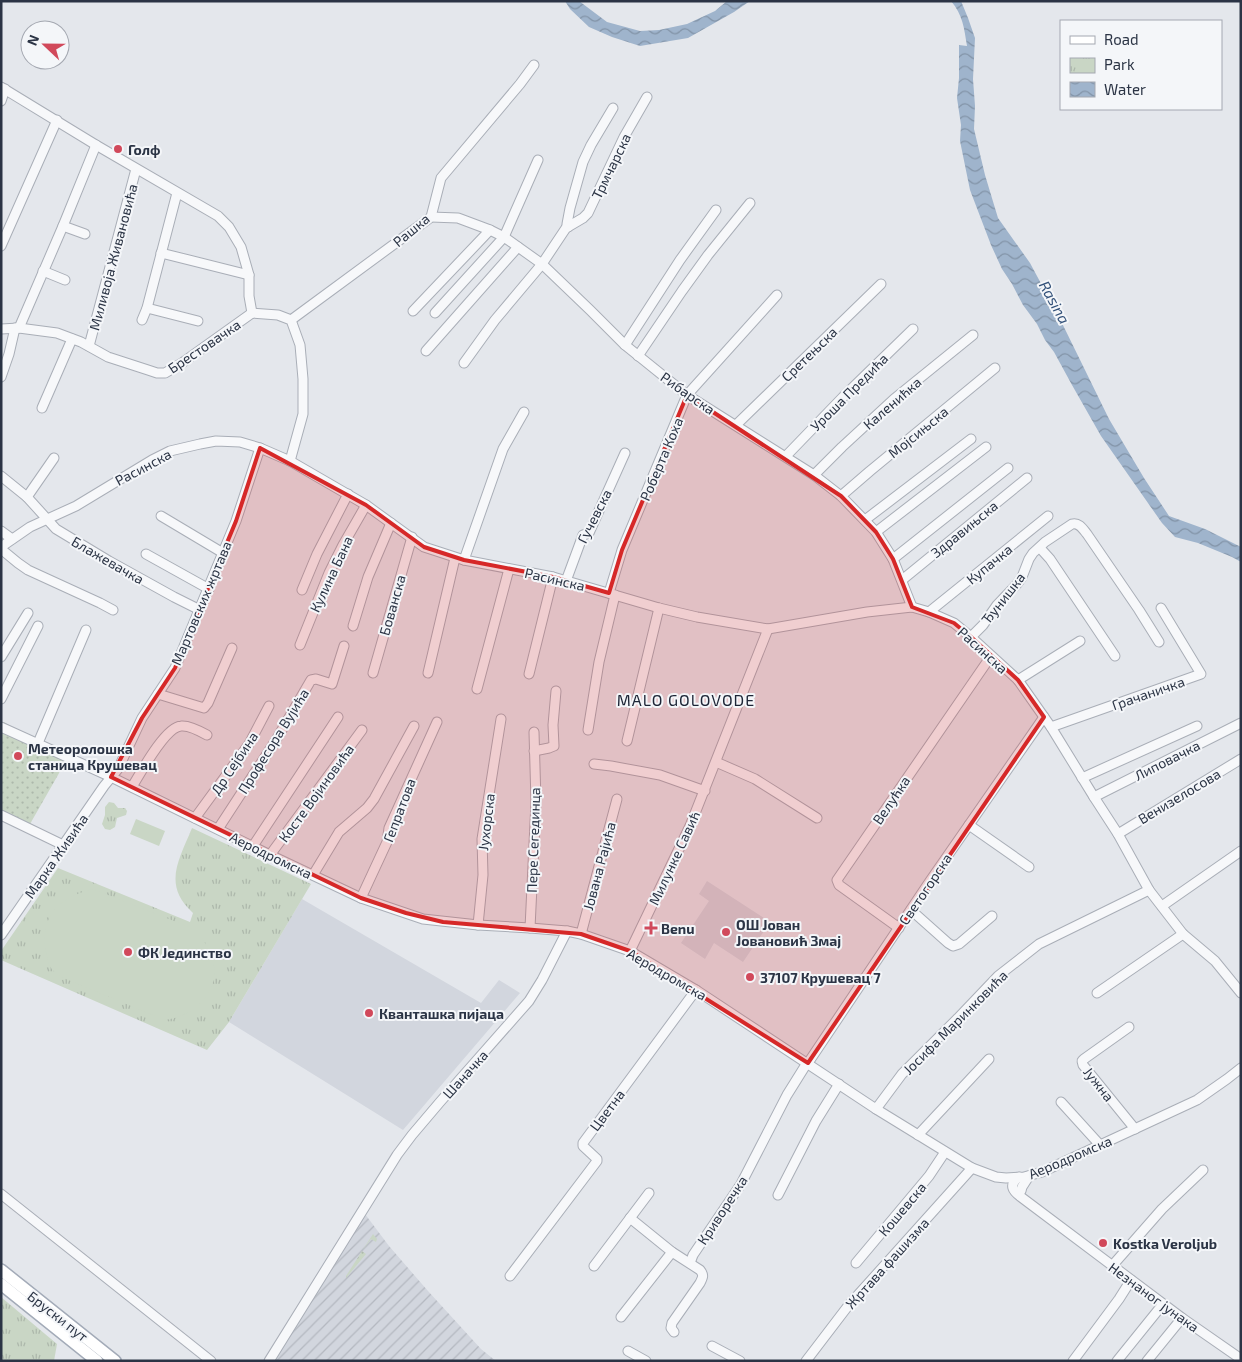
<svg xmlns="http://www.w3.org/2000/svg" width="1242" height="1362" font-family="'Exo 2',sans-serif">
  <defs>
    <pattern id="industrial-furrows" width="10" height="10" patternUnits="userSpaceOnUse" patternTransform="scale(1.25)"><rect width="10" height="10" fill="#d2d6de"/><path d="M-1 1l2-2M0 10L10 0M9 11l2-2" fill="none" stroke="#b4b8c0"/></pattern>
    <pattern id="grass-dots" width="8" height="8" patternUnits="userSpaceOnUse" patternTransform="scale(1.25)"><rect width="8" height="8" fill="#c9d6c5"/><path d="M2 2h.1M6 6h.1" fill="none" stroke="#adb8ab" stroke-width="1.8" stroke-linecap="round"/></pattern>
    <pattern id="park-tufts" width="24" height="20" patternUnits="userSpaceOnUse" patternTransform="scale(1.25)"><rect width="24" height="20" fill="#c9d6c5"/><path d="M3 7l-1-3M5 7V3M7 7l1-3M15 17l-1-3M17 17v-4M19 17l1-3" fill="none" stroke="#adb8ab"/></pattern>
    <pattern id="water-waves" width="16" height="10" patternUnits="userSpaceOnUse" patternTransform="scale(1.25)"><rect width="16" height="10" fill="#9fb4cc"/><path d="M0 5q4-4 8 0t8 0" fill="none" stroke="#8293a7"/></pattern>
  </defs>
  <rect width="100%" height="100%" fill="#e4e7ec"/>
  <g fill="#d2d6de">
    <path d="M707 881 770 922 743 962 714 943 705 959 681 943 709 901 699 894Z"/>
    <path d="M302 899 481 1003 499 980 520 993 403 1130 229 1022Z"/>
  </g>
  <path fill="url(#industrial-furrows)" d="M365 1214 389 1246 428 1291 481 1349 496 1361H274Z"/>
  <g fill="url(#grass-dots)">
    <path d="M4 722 38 743 69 753 58 775 30 824 1 810V727Z"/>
    <path d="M373 1234 377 1239 376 1242 371 1239 362 1251 366 1254 346 1278V1276Z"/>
  </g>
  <g fill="url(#park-tufts)">
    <path d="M109 802 114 803 118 808H125L127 811 126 815 117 818 115 827 110 830 105 829 102 824 105 815V807Z"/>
    <path d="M192 828 311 884 229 1022 207 1050 1 960V951L58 868 190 922 193 913C162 885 179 860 192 828Z"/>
    <path d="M1 1297 57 1344 54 1361H1Z"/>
  </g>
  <g fill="#c9d6c5">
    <path d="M136 819 165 831 159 846 130 834Z"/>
    <path d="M93 889 189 927C197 931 201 936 205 943 229 979 204 1014 165 1020L61 977C50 970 48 964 46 952 39 916 60 897 93 889Z"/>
  </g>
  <g fill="url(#water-waves)">
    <path d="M565 1H579L607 22 640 31 659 30 687 24 715 11 727 1H750L734 12 688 38 640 46 612 37 589 27 570 9Z"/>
    <path d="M951 1H961L968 18 975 38 973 79 975 106 974 129 985 175 998 218 1030 263 1059 317 1109 419 1144 478 1169 516 1205 529 1241 547V562L1232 557 1198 543 1175 537 1162 523 1101 436 1072 385 1054 352 1045 340 1037 324 1023 305 1012 284 1002 269 991 245 970 190 960 141 961 125 957 98 959 78V45L967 46C964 28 963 15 951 1Z"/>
  </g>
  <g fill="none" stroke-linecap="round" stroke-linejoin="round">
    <defs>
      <g id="minor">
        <path d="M1 87 96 145 218 216 229 227 241 247 249 275V296L252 313"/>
        <path d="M1 101 5 89"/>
        <path d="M431 217 458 218 490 230 504 237 542 264 590 310 625 345 687 395 814 475 841 496 876 532 893 559 912 607"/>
        <path d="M63 226 85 234"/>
        <path d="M568 227 567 224 570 208 583 162 591 145 613 108"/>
        <path d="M1 246 57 120"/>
        <path d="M161 253 249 275"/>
        <path d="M43 271 65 280"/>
        <path d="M147 308 198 321"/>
        <path d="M413 311 490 230"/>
        <path d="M252 313 278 315 291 320 300 345 303 379V414L290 461"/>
        <path d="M435 313 504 237 538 160"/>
        <path d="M142 320 147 308 177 193"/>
        <path d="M291 320 431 217 441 178 520 84 534 65"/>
        <path d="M19 328 63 226 96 145"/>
        <path d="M1 329 19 328 57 333 81 342 108 357 148 370 157 373H165L182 363 252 313"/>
        <path d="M625 345 680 260 716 210"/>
        <path d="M89 346 136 169"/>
        <path d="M426 351 518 247"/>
        <path d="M638 356 682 291 708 255 750 203"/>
        <path d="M464 363 495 320 542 264 566 228 583 218 588 213 624 137 647 97"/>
        <path d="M1 377 9 354 15 328"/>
        <path d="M42 408 72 339"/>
        <path d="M736 425 881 284"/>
        <path d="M786 456 843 397 913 329"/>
        <path d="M814 475 842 447 894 399 973 335"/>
        <path d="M1 476 27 497 56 529 109 561 174 597 200 610"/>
        <path d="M841 496 870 471 995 368"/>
        <path d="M27 497 54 458"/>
        <path d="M161 516 223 553"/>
        <path d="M865 520 971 439"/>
        <path d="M1 531 12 539"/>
        <path d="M876 532 986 447"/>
        <path d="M1 547 30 527 76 506 152 460 170 451 200 444 216 441 240 442 260 448 290 461 366 505 424 547 464 560 553 577 659 608 697 617 768 629 867 612 912 607 929 612 954 623 971 637 1018 680 1051 727 1094 797 1118 834 1149 890 1183 934 1215 961 1241 993"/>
        <path d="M1040 548 1050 559 1115 656"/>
        <path d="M1 549 18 563 28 570 100 603 113 610"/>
        <path d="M146 554 209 589"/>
        <path d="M893 559 1008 468"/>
        <path d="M464 560 503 449 524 412"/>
        <path d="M902 580 1027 478"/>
        <path d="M566 581 583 535 589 533 625 453"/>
        <path d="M302 590 317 554 348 494"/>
        <path d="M609 593 622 550 687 395 777 295"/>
        <path d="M929 612 1048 516"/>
        <path d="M353 626 368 577 391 523"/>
        <path d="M971 637 983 625 997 605 1017 584 1022 577 1029 559 1033 553 1045 542 1072 524C1079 522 1083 529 1087 534L1139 610 1159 642"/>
        <path d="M300 645 329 573 343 545 366 505"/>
        <path d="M1 657 28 613"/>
        <path d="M373 673 412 537"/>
        <path d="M428 673 455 558"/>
        <path d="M529 674 553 577"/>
        <path d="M1018 680 1080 641"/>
        <path d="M477 689 509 569"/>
        <path d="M158 694 204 708 208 703 232 648"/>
        <path d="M1 699 38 626"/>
        <path d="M1 727 111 777 270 855 361 898 423 919 478 925 530 928 567 931 581 934 630 951 696 990 876 1109 972 1168 996 1177 1006 1178 1024 1177 1042 1172 1197 1100 1227 1079 1241 1068"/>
        <path d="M1051 727 1201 674 1161 608"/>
        <path d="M588 730 599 662 615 595"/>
        <path d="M627 741 659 608"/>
        <path d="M38 743 86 630"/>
        <path d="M534 751 549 748 554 746 553 725 556 691"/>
        <path d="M716 762 755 779 817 818"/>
        <path d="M594 764 611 766 660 775 705 791"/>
        <path d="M1082 778 1197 726"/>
        <path d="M132 787C140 774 165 727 181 726 189 725 200 731 207 735"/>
        <path d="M1094 797 1241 723"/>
        <path d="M1 815 63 845"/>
        <path d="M195 818 249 744 269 706"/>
        <path d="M969 825 1029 867"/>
        <path d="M218 829 276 740 311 680 316 679 332 684 344 646"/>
        <path d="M1118 834 1241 759"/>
        <path d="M253 846 338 717"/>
        <path d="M270 855 362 730"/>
        <path d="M313 875 339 832 367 808 374 799 414 726"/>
        <path d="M361 898 387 842 389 828 437 722"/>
        <path d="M1162 906 1241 851"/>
        <path d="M911 910 948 943 953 946 959 944 992 916"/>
        <path d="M478 925 483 875 482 839 501 719"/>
        <path d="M530 928 536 802 534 732"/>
        <path d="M899 928 839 885 837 880 991 656"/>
        <path d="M581 934 617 799"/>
        <path d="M1 935 104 786 118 769 142 718 175 668 236 521 260 448"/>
        <path d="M630 951 690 826 768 629"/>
        <path d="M1097 993 1183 934"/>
        <path d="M1129 1027 1084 1059 1082 1061 1083 1065 1135 1129"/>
        <path d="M808 1063 930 881 1044 717"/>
        <path d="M1061 1102 1100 1145"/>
        <path d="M876 1109 902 1074 958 1018 998 976 1039 944 1149 890"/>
        <path d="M918 1135 989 1059"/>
        <path d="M1019 1177C1008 1185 1013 1191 1021 1197L1182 1318 1241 1359"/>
        <path d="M1021 1191 1022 1187 1029 1176"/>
        <path d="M1 1194 211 1361"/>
        <path d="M778 1195 816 1121 839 1084"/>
        <path d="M630 1218 672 1252 700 1270C704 1275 703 1277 700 1283L672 1323 671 1328 674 1332"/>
        <path d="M690 1263 693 1255 741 1184 787 1095 807 1063"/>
        <path d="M856 1263 929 1176 945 1152"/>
        <path d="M594 1266 649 1193"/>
        <path d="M1112 1266 1162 1209 1203 1170"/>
        <path d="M510 1276 597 1161V1159L583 1146V1143L696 990"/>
        <path d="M621 1317 672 1252"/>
        <path d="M712 1346 740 1361"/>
        <path d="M628 1351 646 1361"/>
        <path d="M269 1361 397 1155 412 1135 440 1102 529 1001 542 980 567 931"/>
        <path d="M806 1361 848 1306 972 1168"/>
        <path d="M1073 1361 1119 1299 1131 1280"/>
        <path d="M1117 1361 1163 1304"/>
        <path d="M1147 1361 1182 1318"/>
      </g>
      <g id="major">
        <path d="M1 1270 115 1361"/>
        <path d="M1 1284 97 1361"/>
      </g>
    </defs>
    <use href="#minor" stroke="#a9aeb7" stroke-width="11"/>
    <use href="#major" stroke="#a3abb8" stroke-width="14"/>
    <use href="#minor" stroke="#f7f8fa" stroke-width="9"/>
    <use href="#major" stroke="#fff" stroke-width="11"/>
  </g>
  <path fill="#d62828" fill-opacity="0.2" stroke="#d62828" stroke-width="4" stroke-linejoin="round" d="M687 395 841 496 876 532 893 559 912 607 954 623 971 637 1018 680 1044 717 808 1063 630 951 581 934 443 922 406 913 361 898 111 777 142 718 175 668 236 521 260 448 366 505 424 547 464 560 553 577 609 593 622 550Z"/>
  <g fill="#d1495b" stroke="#f4f6f9" stroke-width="2">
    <circle cx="118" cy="149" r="5"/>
    <circle cx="18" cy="756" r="5"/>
    <path d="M648.5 920.5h5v5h5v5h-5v5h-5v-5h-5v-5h5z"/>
    <circle cx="726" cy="932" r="5"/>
    <circle cx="128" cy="952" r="5"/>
    <circle cx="750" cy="977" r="5"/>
    <circle cx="369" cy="1013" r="5"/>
    <circle cx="1103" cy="1243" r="5"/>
  </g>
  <g text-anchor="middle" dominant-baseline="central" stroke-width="4" stroke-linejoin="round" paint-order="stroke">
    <g font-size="14" font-weight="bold" fill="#2b3445" stroke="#f4f6f9" text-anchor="start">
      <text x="128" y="149">Голф</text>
      <text x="28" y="748">Метеоролошка<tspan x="28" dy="16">станица Крушевац</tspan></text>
      <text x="736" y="924">ОШ Јован<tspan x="736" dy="16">Јовановић Змај</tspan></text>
      <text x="661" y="928">Benu</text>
      <text x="138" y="952">ФК Јединство</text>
      <text x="760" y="977">37107 Крушевац 7</text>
      <text x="379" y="1013">Кванташка пијаца</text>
      <text x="1113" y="1243">Kostka Veroljub</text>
    </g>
    <g font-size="14" fill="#2b3445" stroke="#f4f6f9">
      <text transform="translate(611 166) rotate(-64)">Трмчарска</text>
      <text transform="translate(411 230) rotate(-40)">Рашка</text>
      <text transform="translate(113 257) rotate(-75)">Миливоја Живановића</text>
      <text transform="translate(204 346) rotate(-34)">Брестовачка</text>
      <text transform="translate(809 354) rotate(-44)">Сретењска</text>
      <text transform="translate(849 392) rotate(-45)">Уроша Предића</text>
      <text transform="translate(688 393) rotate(35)">Рибарска</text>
      <text transform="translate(892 403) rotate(-41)">Каленићка</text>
      <text transform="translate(918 432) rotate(-39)">Мојсињска</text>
      <text transform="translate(661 459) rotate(-67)">Роберта Коха</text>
      <text transform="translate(143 467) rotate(-28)">Расинска</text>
      <text transform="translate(594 516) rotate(-63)">Гучевска</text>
      <text transform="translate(964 529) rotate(-39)">Здравињска</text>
      <text transform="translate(108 560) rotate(30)">Блажевачка</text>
      <text transform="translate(989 564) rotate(-39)">Купачка</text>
      <text transform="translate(331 574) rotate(-65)">Кулина Бана</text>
      <text transform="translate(555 579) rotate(13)">Расинска</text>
      <text transform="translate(1003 598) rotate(-52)">Ђунишка</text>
      <text transform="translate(201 603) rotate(-67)">Мартовских жртава</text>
      <text transform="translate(392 605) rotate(-74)">Бованска</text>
      <text transform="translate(983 650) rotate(42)">Расинска</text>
      <text transform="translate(1148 693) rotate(-19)">Грачаничка</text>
      <text transform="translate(273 741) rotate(-58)">Професора Вујића</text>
      <text transform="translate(1167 760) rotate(-27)">Липовачка</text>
      <text transform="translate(234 763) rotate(-56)">Др Сејбина</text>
      <text transform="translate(316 793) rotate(-54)">Косте Војиновића</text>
      <text transform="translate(1179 796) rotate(-31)">Венизелосова</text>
      <text transform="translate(891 800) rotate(-56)">Велућка</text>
      <text transform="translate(399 810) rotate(-69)">Гепратова</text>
      <text transform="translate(486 822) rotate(-83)">Јухорска</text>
      <text transform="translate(533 840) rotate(-88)">Пере Сегединца</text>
      <text transform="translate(271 855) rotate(26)">Аеродромска</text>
      <text transform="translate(56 856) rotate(-55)">Марка Живића</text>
      <text transform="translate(674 858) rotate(-65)">Милунке Савић</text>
      <text transform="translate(599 866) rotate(-75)">Јована Рајића</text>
      <text transform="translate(925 889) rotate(-56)">Светогорска</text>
      <text transform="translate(667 974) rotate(30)">Аеродромска</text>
      <text transform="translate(955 1022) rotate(-45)">Јосифа Маринковића</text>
      <text transform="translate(465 1074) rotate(-48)">Шаначка</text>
      <text transform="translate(1099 1084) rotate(52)">Јужна</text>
      <text transform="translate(607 1110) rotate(-53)">Цветна</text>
      <text transform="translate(1070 1157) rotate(-23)">Аеродромска</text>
      <text transform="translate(902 1209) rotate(-50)">Кошевска</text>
      <text transform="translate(722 1210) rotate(-57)">Криворечка</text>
      <text transform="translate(887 1263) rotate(-48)">Жртава фашизма</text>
      <text transform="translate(1154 1297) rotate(36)">Незнаног јунака</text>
      <text transform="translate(58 1316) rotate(38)">Бруски пут</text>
    </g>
    <g font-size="15" font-style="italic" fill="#34527a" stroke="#f4f6f9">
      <text transform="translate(1055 302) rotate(61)">Rasina</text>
    </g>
    <g font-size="16" letter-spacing="1" fill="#1d2536" stroke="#f4f6f9">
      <text x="686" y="699">MALO GOLOVODE</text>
    </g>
  </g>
  <rect width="1242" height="1362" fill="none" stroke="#2b3445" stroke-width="5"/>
  <rect x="1060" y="20" width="162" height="90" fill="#f4f6f9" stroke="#a4a8b1"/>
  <rect x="1070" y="36" width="25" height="8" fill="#ffffff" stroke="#a4a8b1"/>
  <text x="1104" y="45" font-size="15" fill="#2b3445">Road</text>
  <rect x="1070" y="58" width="25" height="15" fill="url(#park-tufts)" stroke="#a4a8b1"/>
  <text x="1104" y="70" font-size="15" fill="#2b3445">Park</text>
  <rect x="1070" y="82" width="25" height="15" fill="url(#water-waves)" stroke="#a4a8b1"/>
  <text x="1104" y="95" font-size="15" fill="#2b3445">Water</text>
  <g transform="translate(45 45) rotate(292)"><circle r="24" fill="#f4f6f9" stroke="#a4a8b1"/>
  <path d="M0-4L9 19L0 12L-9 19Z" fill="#d1495b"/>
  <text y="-8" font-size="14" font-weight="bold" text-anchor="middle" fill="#2b3445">N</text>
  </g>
</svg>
